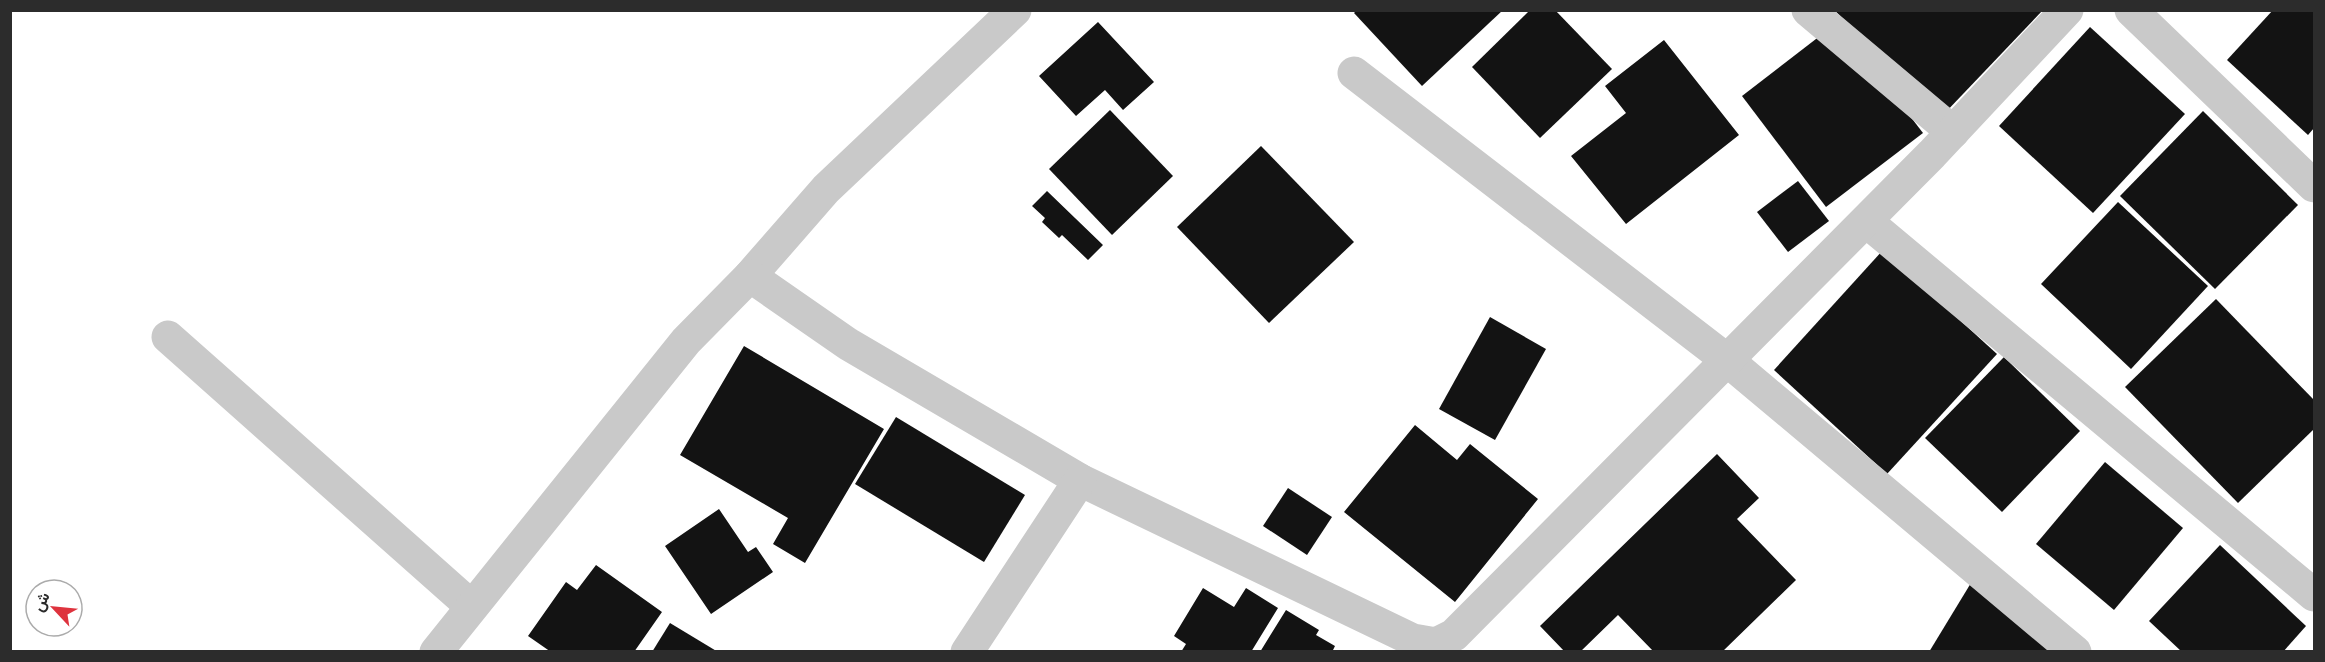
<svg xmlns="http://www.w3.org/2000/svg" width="2325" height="662" font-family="'Golos Text',Vazirmatn,sans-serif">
  <rect width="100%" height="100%" fill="#fff"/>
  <g fill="#131313">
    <path d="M1357 10H1503L1422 86 1354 13Z"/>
    <path d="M1530 10H1555L1612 69 1540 138 1472 67Z"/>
    <path d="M1834 10H2043L1943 115Z"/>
    <path d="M2273 10H2314V128L2308 135 2227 60Z"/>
    <path d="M1098 22 1154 82 1123 110 1105 90 1076 116 1039 76Z"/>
    <path d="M1838 22 1923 133 1826 207 1742 96Z"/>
    <path d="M2090 27 2185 114 2093 213 1999 126Z"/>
    <path d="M1664 40 1739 135 1626 224 1571 156 1626 113 1605 86Z"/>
    <path d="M1110 110 1173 176 1112 235 1049 169Z"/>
    <path d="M2203 111 2298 205 2215 289 2120 196Z"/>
    <path d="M1261 146 1354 242 1269 323 1177 227Z"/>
    <path d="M1798 181 1829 221 1788 252 1757 212Z"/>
    <path d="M1047 191 1103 245 1088 260 1062 235 1059 238 1042 222 1045 218 1032 206Z"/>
    <path d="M2118 202 2208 286 2131 369 2041 284Z"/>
    <path d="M1883 250 1997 354 1887 474 1774 370Z"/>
    <path d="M2216 299 2314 400V429L2238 503 2125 387Z"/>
    <path d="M1490 317 1546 349 1495 440 1439 409Z"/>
    <path d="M744 346 884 429 805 563 773 544 788 518 680 455Z"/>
    <path d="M2004 357 2080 431 2002 512 1925 438Z"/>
    <path d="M896 417 1025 495 984 562 855 484Z"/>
    <path d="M1415 425 1457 460 1470 444 1538 499 1455 602 1344 512Z"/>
    <path d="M1717 454 1759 498 1737 519 1796 580 1722 652H1654L1618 615 1580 652H1565L1540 626Z"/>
    <path d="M2105 462 2183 528 2114 610 2036 544Z"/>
    <path d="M1288 488 1332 517 1307 555 1263 526Z"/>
    <path d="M719 509 748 552 756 547 773 572 711 614 665 546Z"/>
    <path d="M2220 545 2306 626 2283 652H2182L2149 621Z"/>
    <path d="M596 565 662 612 634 652H551L528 636 566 582 577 590Z"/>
    <path d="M1974 578 2076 652H1929Z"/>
    <path d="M1203 588 1234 607 1246 588 1278 608 1251 652H1181L1186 644 1174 636Z"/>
    <path d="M1286 610 1319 630 1316 635 1335 646 1332 652H1260Z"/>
    <path d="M670 623 718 652H652Z"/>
  </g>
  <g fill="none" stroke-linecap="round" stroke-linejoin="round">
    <g stroke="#c9c9c9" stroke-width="33">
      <path d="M1808 10 1953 132"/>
      <path d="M2131 10 2314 186"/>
      <path d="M1354 73 1727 360 2075 652"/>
      <path d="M1866 221 2314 595"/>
      <path d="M750 276 826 189 1015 10"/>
      <path d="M168 337 471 606"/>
      <path d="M436 652 686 341 750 276 848 344 1080 480 1413 640 1436 644 1454 635 1932 154 2067 10"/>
      <path d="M967 652 1080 480"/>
    </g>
  </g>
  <rect width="2325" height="662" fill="none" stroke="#2c2c2c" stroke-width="24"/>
  <g transform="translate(54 608) rotate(296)"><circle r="28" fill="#ffffff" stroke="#ababab" stroke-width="1.5"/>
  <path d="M0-4.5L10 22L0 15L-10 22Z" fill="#de333e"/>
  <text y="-9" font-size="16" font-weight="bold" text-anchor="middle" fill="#2c2c2c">ش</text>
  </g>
</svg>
